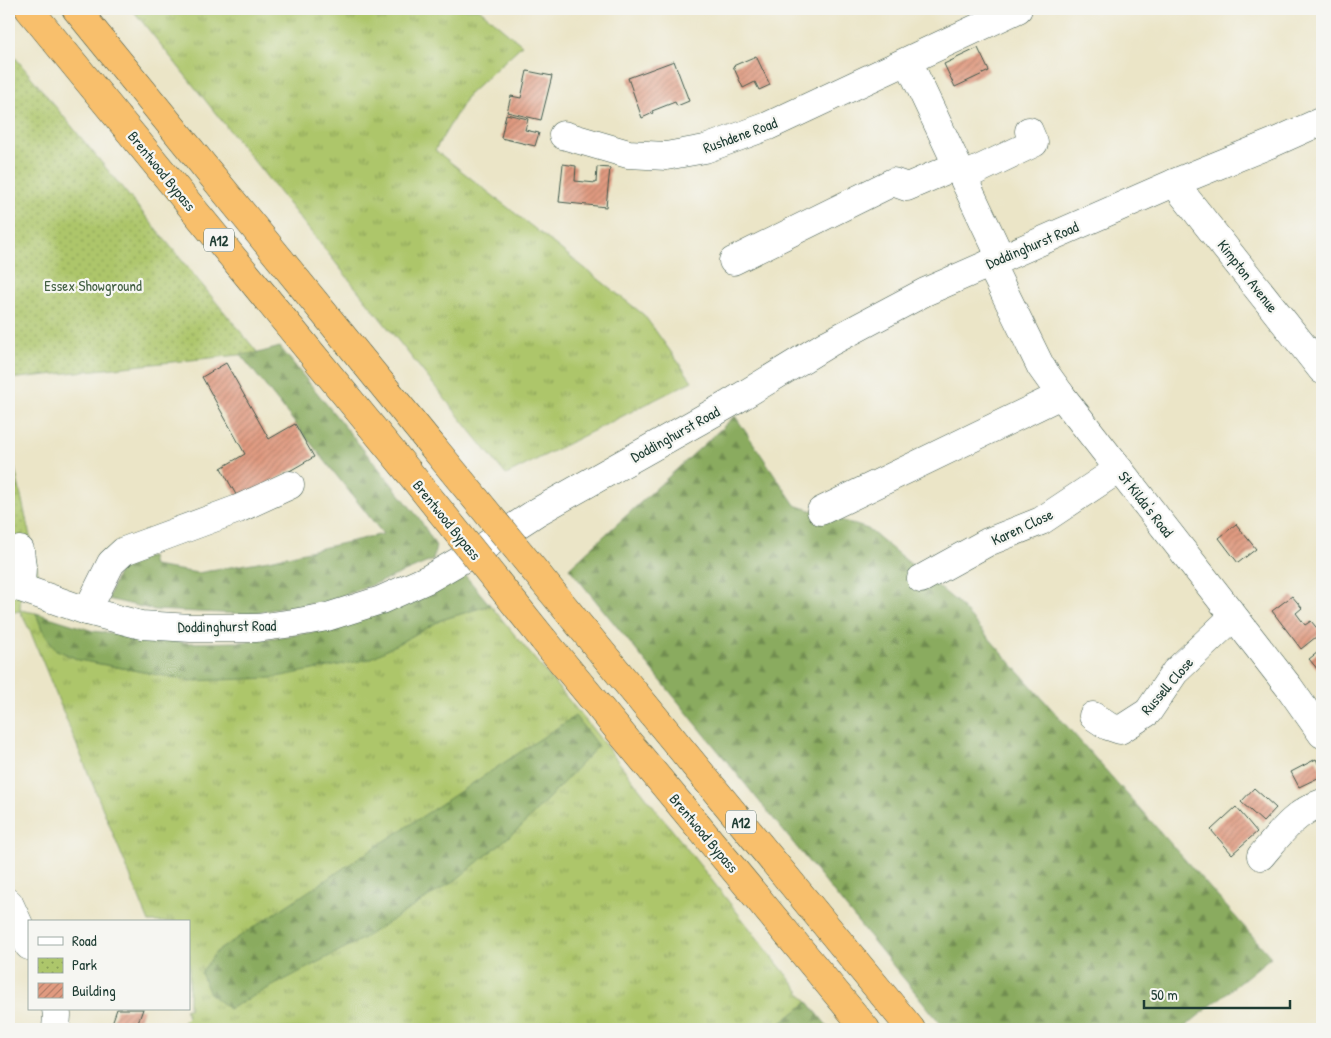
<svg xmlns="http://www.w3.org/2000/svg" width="1331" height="1038" font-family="'Patrick Hand',sans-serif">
  <defs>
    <pattern id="grass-tufts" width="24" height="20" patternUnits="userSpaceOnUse" patternTransform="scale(1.25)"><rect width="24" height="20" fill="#adc66b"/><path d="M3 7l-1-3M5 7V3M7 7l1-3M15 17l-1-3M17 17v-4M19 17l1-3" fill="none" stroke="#8ca259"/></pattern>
    <pattern id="forest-firs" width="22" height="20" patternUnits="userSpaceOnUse" patternTransform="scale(1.25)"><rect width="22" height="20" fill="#8aab5f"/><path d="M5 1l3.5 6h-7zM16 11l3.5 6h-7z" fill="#708c4f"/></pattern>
    <pattern id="park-dots" width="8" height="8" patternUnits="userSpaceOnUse" patternTransform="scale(1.25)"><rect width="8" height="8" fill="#adc66b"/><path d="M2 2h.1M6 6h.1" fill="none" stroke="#8ca259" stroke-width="1.8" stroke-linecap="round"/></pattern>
    <pattern id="building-hatch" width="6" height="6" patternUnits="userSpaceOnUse" patternTransform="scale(1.25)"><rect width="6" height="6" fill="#e09a80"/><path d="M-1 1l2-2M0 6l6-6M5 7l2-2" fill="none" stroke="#b57f6a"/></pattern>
  </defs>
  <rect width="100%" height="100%" fill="#f6f6f2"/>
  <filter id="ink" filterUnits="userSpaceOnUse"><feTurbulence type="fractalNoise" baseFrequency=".02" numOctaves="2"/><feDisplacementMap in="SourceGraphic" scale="10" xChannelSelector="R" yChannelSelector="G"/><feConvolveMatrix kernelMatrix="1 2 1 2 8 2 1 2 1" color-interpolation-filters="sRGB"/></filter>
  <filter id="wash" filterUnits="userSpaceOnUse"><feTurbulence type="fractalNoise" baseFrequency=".0096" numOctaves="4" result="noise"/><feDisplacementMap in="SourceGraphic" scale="20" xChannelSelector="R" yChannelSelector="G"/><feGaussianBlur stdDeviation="1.12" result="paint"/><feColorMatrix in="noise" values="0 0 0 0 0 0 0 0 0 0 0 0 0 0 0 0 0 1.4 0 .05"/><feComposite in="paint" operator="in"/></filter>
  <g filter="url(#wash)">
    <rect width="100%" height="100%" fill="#ebe5c7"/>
    <g fill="url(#grass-tufts)" stroke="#668250">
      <path d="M132 9H479L522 45 468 95 435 150 644 315 692 381 506 475Z"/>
      <path d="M9 584 21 588 20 610 36 613 42 629 55 649 79 660 192 681 370 659 441 620 490 605 591 727 829 1029H176L188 1017 185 1009H189V922H149L31 633 20 611 9 613Z"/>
    </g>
    <g fill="url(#forest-firs)" stroke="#54744a">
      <path d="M280 347 419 518 436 546 433 560 385 580 329 601 244 614 155 610 108 599C118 572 119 560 151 557L153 566 198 573 274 559 383 534 240 354 258 353Z"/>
      <path d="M735 416 795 505 868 529 957 602 1271 957 1182 1029H945L569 568Z"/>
      <path d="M464 574 490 605 441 620 370 659 271 678 192 681 79 660 55 649 42 629 36 613 93 631 189 643 243 642 341 628Z"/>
      <path d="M575 716 598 746 522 826 457 879 362 939 229 1009 210 994 201 973 216 952Z"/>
      <path d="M808 1002 828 1027 825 1029H773Z"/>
    </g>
    <g fill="url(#park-dots)" stroke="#668250">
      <path d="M9 50 258 353 9 379Z"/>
      <path d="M9 442 40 581 9 573Z"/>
    </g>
    <g id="blocks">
      <g fill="url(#building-hatch)">
        <path d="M978 48 989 71 955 87 944 64Z"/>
        <path d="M756 56 770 85 759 90 755 82 743 88 733 66Z"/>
        <path d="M674 61 689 101 677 106 675 102 652 111 653 113 642 118 628 78Z"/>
        <path d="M527 71 552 76 541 120 507 112 511 96 521 98Z"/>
        <path d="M506 114 528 119 525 130 539 133 535 146 501 138Z"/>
        <path d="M563 164 576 166 575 181 596 183 597 167 610 168 606 207 559 202Z"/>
        <path d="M226 363 269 439 295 424 314 457 239 500 221 468 245 454 202 377Z"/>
        <path d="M1236 524 1256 549 1238 563 1219 538Z"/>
        <path d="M1292 596 1302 608 1296 613 1305 625 1311 621 1321 633 1301 649 1272 611Z"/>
        <path d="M1322 649V669L1319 671 1309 659Z"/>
        <path d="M1316 759 1322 771V776L1299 787 1291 772Z"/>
        <path d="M1254 788 1276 808 1263 822 1241 802Z"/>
        <path d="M1236 807 1257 832 1232 854 1211 830Z"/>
        <path d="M117 1009H143L136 1029H110Z"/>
      </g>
    </g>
  </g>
  <g filter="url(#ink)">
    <use href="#blocks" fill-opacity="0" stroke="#3e564a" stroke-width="1"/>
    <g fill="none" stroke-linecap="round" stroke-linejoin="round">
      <defs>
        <g id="minor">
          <path d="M908 61 1001 258"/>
          <path d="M563 135 628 154 666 156 705 149 768 126 1018 9"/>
          <path d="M963 177 1034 143 1029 131"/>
          <path d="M1174 183 1322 370"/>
          <path d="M733 261 893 182 907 187 956 166"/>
          <path d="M990 263 1041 367 1061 395 1289 687 1322 734"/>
          <path d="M821 511 1061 395"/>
          <path d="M20 550 22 567 21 588"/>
          <path d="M921 579 988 542 1041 521 1119 469"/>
          <path d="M9 584 87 611 141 625 191 628H257L293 623 327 617 381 600 428 579 485 546 537 512 729 404 829 343 925 292 1174 183 1275 142 1322 121"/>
          <path d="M87 611 111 563 124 551 238 509 290 485"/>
          <path d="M1093 716 1108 726 1120 730 1148 712 1175 672 1233 617"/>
          <path d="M1261 856C1279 835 1295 812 1322 803"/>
          <path d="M9 903 29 946"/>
          <path d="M56 1009 57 1015 56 1029"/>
        </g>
        <g id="highway">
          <path d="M29 9 408 471"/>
          <path d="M76 9 434 448"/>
          <path d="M571 615 911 1029"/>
          <path d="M543 639 866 1029"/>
        </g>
      </defs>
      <use href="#minor" stroke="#3e564a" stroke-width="29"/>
      <use href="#highway" stroke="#3e564a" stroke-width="29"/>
      <use href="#minor" stroke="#fff" stroke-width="28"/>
      <use href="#highway" stroke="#f8bf6c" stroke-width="28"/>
      <defs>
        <g id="highway-bridge">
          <path d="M434 448 571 615"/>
          <path d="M408 471 543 639"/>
        </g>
      </defs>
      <use href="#highway-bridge" stroke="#3e564a" stroke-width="29" stroke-linecap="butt"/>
      <use href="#highway-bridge" stroke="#f8bf6c" stroke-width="28"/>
    </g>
  </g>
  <g text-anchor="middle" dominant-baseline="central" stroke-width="4.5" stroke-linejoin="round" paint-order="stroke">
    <g fill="#f6f6f2" stroke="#60746d" stroke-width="1">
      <rect x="204" y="228.5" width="30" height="23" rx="4"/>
      <rect x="726" y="810.5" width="30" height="23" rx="4"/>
    </g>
    <g font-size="14" font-weight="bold" fill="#1f3d34">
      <text x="219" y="240">A12</text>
      <text x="741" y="822">A12</text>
    </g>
    <g font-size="15" fill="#1f3d34" stroke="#f6f6f2">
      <text transform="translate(740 135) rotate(-20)">Rushdene Road</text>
      <text transform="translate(162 171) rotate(51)">Brentwood Bypass</text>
      <text transform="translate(1032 245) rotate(-23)">Doddinghurst Road</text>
      <text transform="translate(1248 276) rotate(52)">Kimpton Avenue</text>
      <text transform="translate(675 434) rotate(-29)">Doddinghurst Road</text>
      <text transform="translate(1146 504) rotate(52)">St Kilda's Road</text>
      <text transform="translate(447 520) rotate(51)">Brentwood Bypass</text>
      <text transform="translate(1022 527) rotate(-25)">Karen Close</text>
      <text transform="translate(227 626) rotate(-1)">Doddinghurst Road</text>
      <text transform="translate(1167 686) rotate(-49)">Russell Close</text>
      <text transform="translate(704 833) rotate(50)">Brentwood Bypass</text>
    </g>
    <g font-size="15" fill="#425f42" stroke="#f6f6f2">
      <text x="93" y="285">Essex Showground</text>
    </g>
  </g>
  <rect width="1331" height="1038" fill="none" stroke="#f6f6f2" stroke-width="30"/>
  <rect x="28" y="920" width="162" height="90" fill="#f6f6f2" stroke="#a0aca6"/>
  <rect x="38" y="937" width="25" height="8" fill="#ffffff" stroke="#a0aca6"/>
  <text x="72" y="946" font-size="15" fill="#1f3d34">Road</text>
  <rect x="38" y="958" width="25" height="15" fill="url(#park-dots)" stroke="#a0aca6"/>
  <text x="72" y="970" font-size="15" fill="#1f3d34">Park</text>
  <rect x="38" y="983" width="25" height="15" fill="url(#building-hatch)" stroke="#a0aca6"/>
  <text x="72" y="996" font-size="15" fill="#1f3d34">Building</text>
  <path d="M1144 1000v8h146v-8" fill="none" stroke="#1f3d34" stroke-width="2.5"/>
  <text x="1151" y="1000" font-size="15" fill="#1f3d34" stroke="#f6f6f2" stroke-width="4" paint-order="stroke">50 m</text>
</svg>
